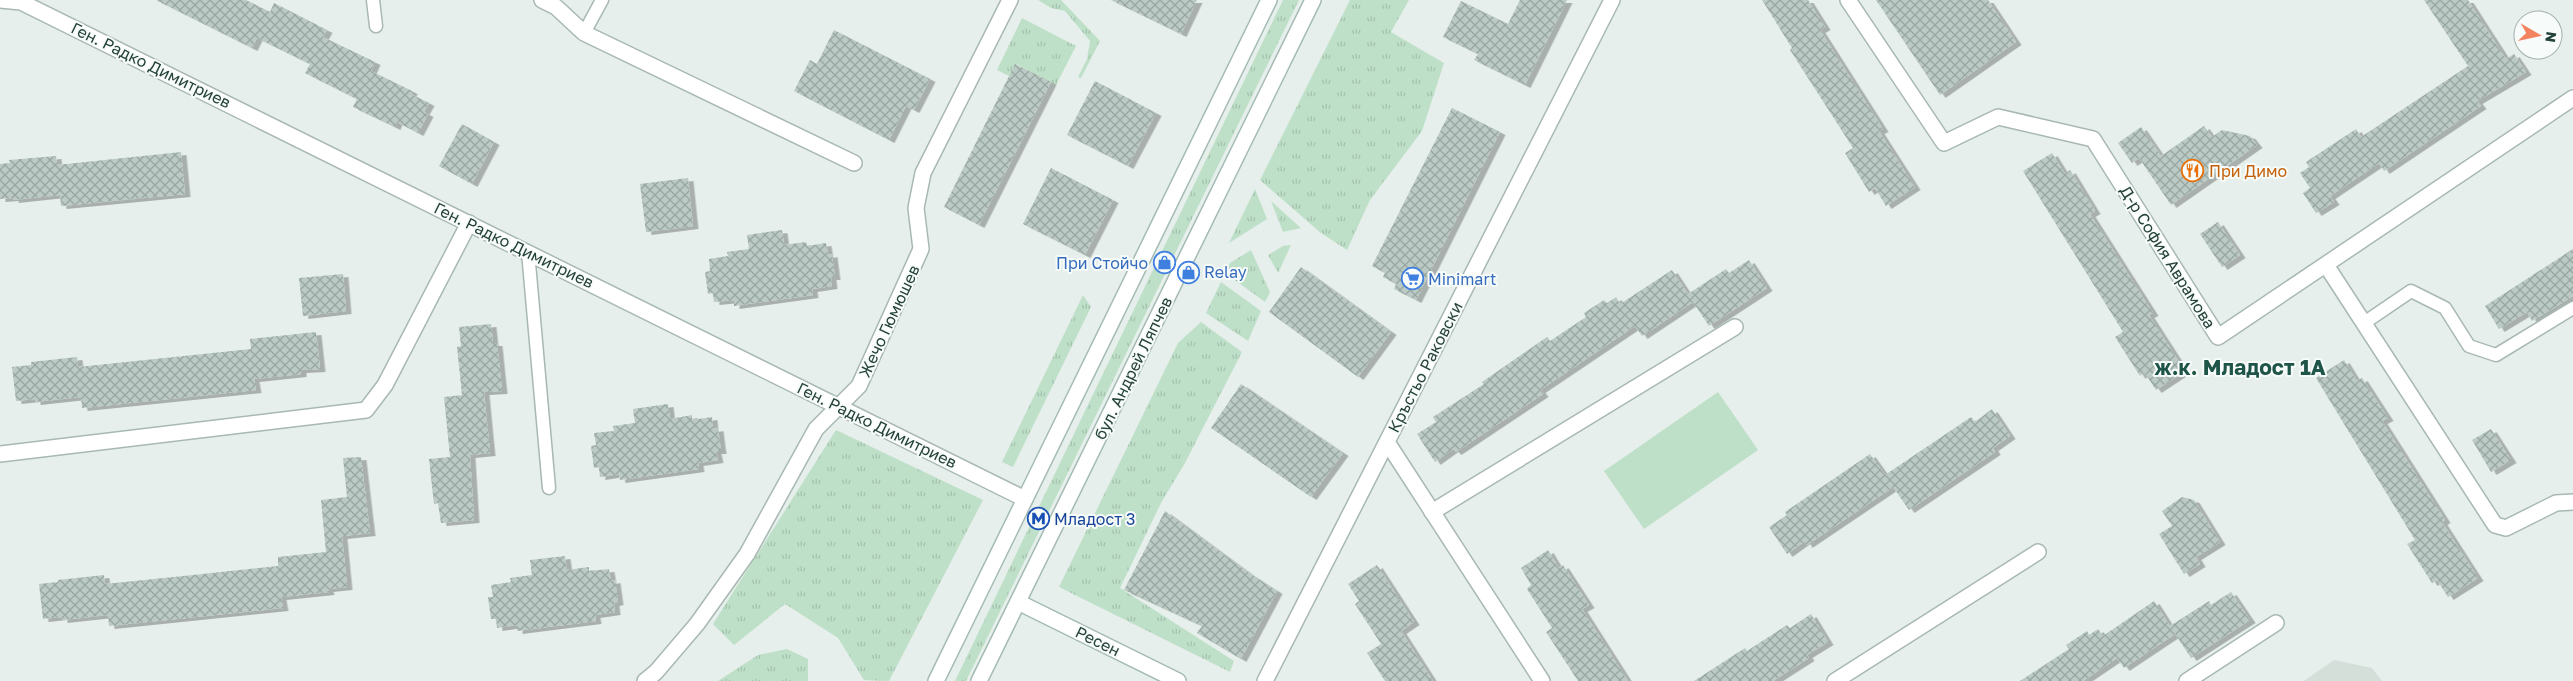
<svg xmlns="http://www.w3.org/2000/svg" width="2573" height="681" font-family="'Golos Text',sans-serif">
  <defs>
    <pattern id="grass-tufts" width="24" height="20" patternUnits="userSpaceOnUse" patternTransform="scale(1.25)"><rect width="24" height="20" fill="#bfe0c8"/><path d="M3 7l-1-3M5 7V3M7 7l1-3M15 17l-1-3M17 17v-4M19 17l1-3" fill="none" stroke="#a4c1ad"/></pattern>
    <pattern id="building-cross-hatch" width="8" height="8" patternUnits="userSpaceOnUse" patternTransform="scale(1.25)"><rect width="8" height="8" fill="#bbcac4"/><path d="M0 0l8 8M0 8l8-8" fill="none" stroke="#98a6a0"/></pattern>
    <filter id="shadow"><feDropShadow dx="5.5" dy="3" stdDeviation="0" flood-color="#0004"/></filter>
  </defs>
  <rect width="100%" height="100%" fill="#e6efeb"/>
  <path fill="#d4dfda" d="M2334 660 2372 668 2382 681H2304Z"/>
  <g fill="url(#grass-tufts)">
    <path d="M1038 0H1061L1100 41 1081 78 1078 77 1087 59 1090 41 1065 11 1051 8Z"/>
    <path d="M1283 0H1299L966 681H955Z"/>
    <path d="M1350 0H1409L1391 32 1444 63 1422 131 1370 200 1347 250 1321 233 1260 180Z"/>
    <path d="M1022 18 1076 46 1056 85 1016 64 1009 76 997 70Z"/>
    <path d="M1255 189 1267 219 1229 243Z"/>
    <path d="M1271 201 1301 228 1283 232Z"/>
    <path d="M1291 245 1278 273 1268 255 1283 246Z"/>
    <path d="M1251 250 1270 292 1265 302 1225 273 1230 263Z"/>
    <path d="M1221 282 1261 311 1248 341 1206 313Z"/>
    <path d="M1083 295 1091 307 1013 467 1002 462Z"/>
    <path d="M1201 322 1242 352 1185 463 1161 503 1120 588 1234 661 1230 672 1059 587 1178 343Z"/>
    <path d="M836 430 983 500 889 681 864 680 838 638 785 604 734 645 713 624Z"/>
    <path d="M787 649 808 659V681H718L758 655Z"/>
  </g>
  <path fill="#bfe0c8" d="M1718 392 1758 450 1644 529 1604 471Z"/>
  <g fill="url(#building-cross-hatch)" filter="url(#shadow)">
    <path d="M156 0H246L270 12 274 3 327 30 323 37 375 62 371 71 412 91 411 94 429 103 424 112 428 114 418 133 397 122 395 127 353 107 357 99 305 73 310 64 257 38 252 48Z"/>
    <path d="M1111 0H1197L1181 34Z"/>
    <path d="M1520 0H1567L1525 85 1474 60 1478 54 1443 37 1461 1 1508 24Z"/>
    <path d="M1762 0H1808L1825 27 1820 30 1883 129 1879 131 1915 187 1886 206 1875 188 1869 192 1845 153 1853 148 1790 50 1792 48Z"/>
    <path d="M1876 0H1988L2016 42 1940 95Z"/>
    <path d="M2424 0H2468L2506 59 2514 54 2526 72 2477 101 2481 106 2384 171 2379 163 2330 196 2334 202 2316 213 2303 193 2310 188 2300 173 2309 167 2306 162 2356 129 2361 137 2468 66Z"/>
    <path d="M834 30 930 79 914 110 906 106 889 140 794 91 810 60 817 64Z"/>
    <path d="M1015 64 1051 82 979 225 944 207Z"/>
    <path d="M1095 81 1156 113 1128 166 1067 135Z"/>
    <path d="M1452 108 1500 132 1416 300 1394 289 1396 284 1383 277 1385 273 1372 266Z"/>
    <path d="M462 124 494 142 472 184 439 166Z"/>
    <path d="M2204 126 2212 137 2222 130 2250 136 2257 145 2171 205 2139 158 2132 163 2118 143 2141 127 2161 156Z"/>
    <path d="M181 152 185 194 61 206 60 195 13 200V198L0 199V164L10 163 9 160 56 156 57 165Z"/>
    <path d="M2052 153 2065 174 2070 170 2095 211 2090 214 2153 313 2149 315 2185 371 2156 390 2144 372 2140 376 2115 337 2123 332 2023 171Z"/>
    <path d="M1051 168 1113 200 1085 255 1023 224Z"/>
    <path d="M688 178 693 226 646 232 640 184Z"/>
    <path d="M2218 222 2240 255 2222 267 2200 234Z"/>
    <path d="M782 230 784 245 806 242 807 246 826 243 828 255 832 254 835 277H831L832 286 812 289 813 295 734 306V300L714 302 713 293 708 294 705 272 710 271 709 259 728 256 727 252 749 249 747 235Z"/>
    <path d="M2573 249V296L2532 321 2527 312 2499 329 2485 306Z"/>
    <path d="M1749 260 1767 288 1709 326 1693 302 1642 336 1635 326 1540 390 1543 394 1456 452 1453 449 1435 462 1417 434 1436 422 1433 417 1484 384 1482 382 1547 337 1550 341 1586 317 1584 313 1604 300 1607 303 1616 297 1620 304 1672 270 1688 294 1726 269 1729 273Z"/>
    <path d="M1301 267 1391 332 1358 377 1269 312Z"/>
    <path d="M343 274 346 311 303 316 299 278Z"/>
    <path d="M491 324 493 343H497L502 391 484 392 490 453 470 455 474 520 441 523 438 503 434 504 429 459 450 457 444 397 462 395 457 347 461 346 459 327Z"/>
    <path d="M316 332 320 369 301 370V374L254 379 256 390 82 408 81 397 35 402V399L16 401 12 367 31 365V362L77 357 78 367 251 349 250 339Z"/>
    <path d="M2344 360 2357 381 2362 378 2388 418 2382 421 2445 520 2442 522 2478 578 2448 597 2437 580 2432 583 2407 544 2415 540 2316 378Z"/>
    <path d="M1241 384 1343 453 1311 497 1211 428Z"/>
    <path d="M668 404 670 419 692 415V420L712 417 713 429 718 428 721 451H716L718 460 698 463 699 469 620 480 619 474 600 477 599 467 594 468 591 446 596 445 594 433 614 431 613 426 635 423 633 409Z"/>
    <path d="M1992 409 2010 436 1993 448 1995 452 1909 510 1893 487 1807 545 1805 541 1787 554 1769 527 1787 515 1785 512 1870 454 1890 482 1885 475 1971 417 1975 422Z"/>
    <path d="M2491 429 2511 460 2491 472 2472 440Z"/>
    <path d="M361 457 370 533 342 536 347 587 328 589 329 592 281 597 283 608 109 626 108 615 62 620V617L43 619 39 584 58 582V580L104 575 105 584 193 575 278 566V557L326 552 321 500 347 497 343 458Z"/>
    <path d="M2182 497 2194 500 2220 542 2196 557 2200 564 2184 574 2159 534 2172 526 2162 511Z"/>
    <path d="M1165 511 1249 573 1277 591 1241 659 1197 633 1202 626 1124 590Z"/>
    <path d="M1548 550 1559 568 1563 565 1589 605 1582 609 1628 681H1578L1546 632 1552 628 1527 589 1531 585 1521 568Z"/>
    <path d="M565 556 567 570 589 567V571L609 569 611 581 615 580 618 602 614 603 615 612 595 615 596 621 517 631V625L497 628 496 619H491L488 597H493L491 585 511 582 510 578 532 575 530 560Z"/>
    <path d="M1377 565 1414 622 1401 631 1433 681H1385L1367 653 1381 644 1355 604 1359 601 1348 584Z"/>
    <path d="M2231 592 2250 620 2191 658 2170 626 2209 601 2211 605Z"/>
    <path d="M2154 601 2175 634 2124 668 2117 658 2083 681H2020L2069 649 2066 645 2087 631 2089 635 2098 629 2103 636Z"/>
    <path d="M1811 614 1828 642 1807 655 1809 658 1773 681H1694L1745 648 1747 651 1787 625 1790 628Z"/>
  </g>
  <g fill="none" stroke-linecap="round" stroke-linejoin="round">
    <defs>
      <g id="lane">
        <path d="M373 0 376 26"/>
        <path d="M584 33 602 0"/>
        <path d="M528 252 549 488"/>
        <path d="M2364 323 2411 291 2445 308 2469 346 2496 355 2573 308"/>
      </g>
      <g id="street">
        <path d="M0 0 21 2 1025 499"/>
        <path d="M542 0 556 7 584 33 854 163"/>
        <path d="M1848 0 1944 143 1998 117 2093 139 2218 337 2573 98"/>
        <path d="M2326 265 2495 525 2506 528 2556 503 2573 502"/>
        <path d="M1387 442 1542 681"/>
        <path d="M0 454 366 410 385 385 469 223"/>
        <path d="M1432 512 1735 327"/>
        <path d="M645 681 656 672 697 624 747 554 816 429 859 386 921 249 916 208 923 173 1010 0"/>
        <path d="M1265 681 1612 0"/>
        <path d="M1835 681 2038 552"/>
        <path d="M2187 681 2276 623"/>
      </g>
      <g id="secondary">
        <path d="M1018 602 1178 681"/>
        <path d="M936 681 1269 0"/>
        <path d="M979 681 1313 0"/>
      </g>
    </defs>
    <use href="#lane" stroke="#a8b8b2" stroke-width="15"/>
    <use href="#street" stroke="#a8b8b2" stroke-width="18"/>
    <use href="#secondary" stroke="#a4bbb3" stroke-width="18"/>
    <use href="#lane" stroke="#fff" stroke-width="12"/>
    <use href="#street" stroke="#fff" stroke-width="15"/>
    <use href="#secondary" stroke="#fff" stroke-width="15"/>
  </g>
  <defs>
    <symbol id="restaurant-ring" viewBox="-11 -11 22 22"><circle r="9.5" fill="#f7fbf9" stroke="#e8710a" stroke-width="1.5"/><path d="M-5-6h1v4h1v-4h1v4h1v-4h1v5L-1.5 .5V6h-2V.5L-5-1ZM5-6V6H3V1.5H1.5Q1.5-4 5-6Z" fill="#e8710a"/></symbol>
    <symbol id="shop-ring" viewBox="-11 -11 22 22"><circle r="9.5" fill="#f7fbf9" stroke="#3f7fe0" stroke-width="1.5"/><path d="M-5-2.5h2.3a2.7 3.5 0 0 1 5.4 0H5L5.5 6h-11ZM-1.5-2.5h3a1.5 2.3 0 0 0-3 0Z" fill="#3f7fe0"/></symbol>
    <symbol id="supermarket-ring" viewBox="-11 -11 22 22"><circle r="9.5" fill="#f7fbf9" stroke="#3f7fe0" stroke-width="1.5"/><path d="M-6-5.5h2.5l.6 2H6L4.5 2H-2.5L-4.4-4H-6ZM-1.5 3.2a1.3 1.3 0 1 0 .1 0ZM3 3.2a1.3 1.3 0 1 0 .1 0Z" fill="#3f7fe0"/></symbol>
    <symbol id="metro-ring" viewBox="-11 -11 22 22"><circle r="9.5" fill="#f7fbf9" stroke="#1a4fb4" stroke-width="1.5"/><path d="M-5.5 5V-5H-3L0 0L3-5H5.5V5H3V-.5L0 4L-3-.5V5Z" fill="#1a4fb4"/></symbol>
  </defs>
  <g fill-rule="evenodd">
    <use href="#restaurant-ring" x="2180" y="158" width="25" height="25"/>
    <use href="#shop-ring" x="1152" y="250" width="25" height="25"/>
    <use href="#shop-ring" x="1176" y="260" width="25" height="25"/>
    <use href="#supermarket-ring" x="1400" y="266" width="25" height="25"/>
    <use href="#metro-ring" x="1026" y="506" width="25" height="25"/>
  </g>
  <g text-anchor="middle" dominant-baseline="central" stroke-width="4" stroke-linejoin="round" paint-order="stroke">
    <g font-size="16" fill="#24423a" stroke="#f7fbf9">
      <text transform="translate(151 65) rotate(26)">Ген. Радко Димитриев</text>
      <text transform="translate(514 245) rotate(26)">Ген. Радко Димитриев</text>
      <text transform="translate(2168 257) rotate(58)">Д-р София Аврамова</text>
      <text transform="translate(889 321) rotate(-65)">Жечо Гюмюшев</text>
      <text transform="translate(1425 367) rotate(-63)">Кръстьо Раковски</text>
      <text transform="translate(1133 368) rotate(-64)">бул. Андрей Ляпчев</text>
      <text transform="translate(877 425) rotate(26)">Ген. Радко Димитриев</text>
      <text transform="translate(1098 641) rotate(26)">Ресен</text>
    </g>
    <g font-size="16" fill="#c56008" stroke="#f7fbf9" text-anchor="start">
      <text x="2209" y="171">При Димо</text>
    </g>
    <g font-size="16" fill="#366cbe" stroke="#f7fbf9" text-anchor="start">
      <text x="1148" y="263" text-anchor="end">При Стойчо</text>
      <text x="1204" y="272">Relay</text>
      <text x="1428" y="279">Minimart</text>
    </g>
    <g font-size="16" fill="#164399" stroke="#f7fbf9" text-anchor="start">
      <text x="1054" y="519">Младост 3</text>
    </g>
    <g font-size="21" font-weight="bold" fill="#1f5548" stroke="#f7fbf9">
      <text x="2240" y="367">ж.к. Младост 1А</text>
    </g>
  </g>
  <g transform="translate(2538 35) rotate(99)"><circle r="24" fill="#f7fbf9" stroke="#a3b1ad"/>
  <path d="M0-4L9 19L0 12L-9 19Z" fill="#f4845f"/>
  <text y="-8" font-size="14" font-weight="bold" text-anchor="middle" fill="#24423a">N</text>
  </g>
</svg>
